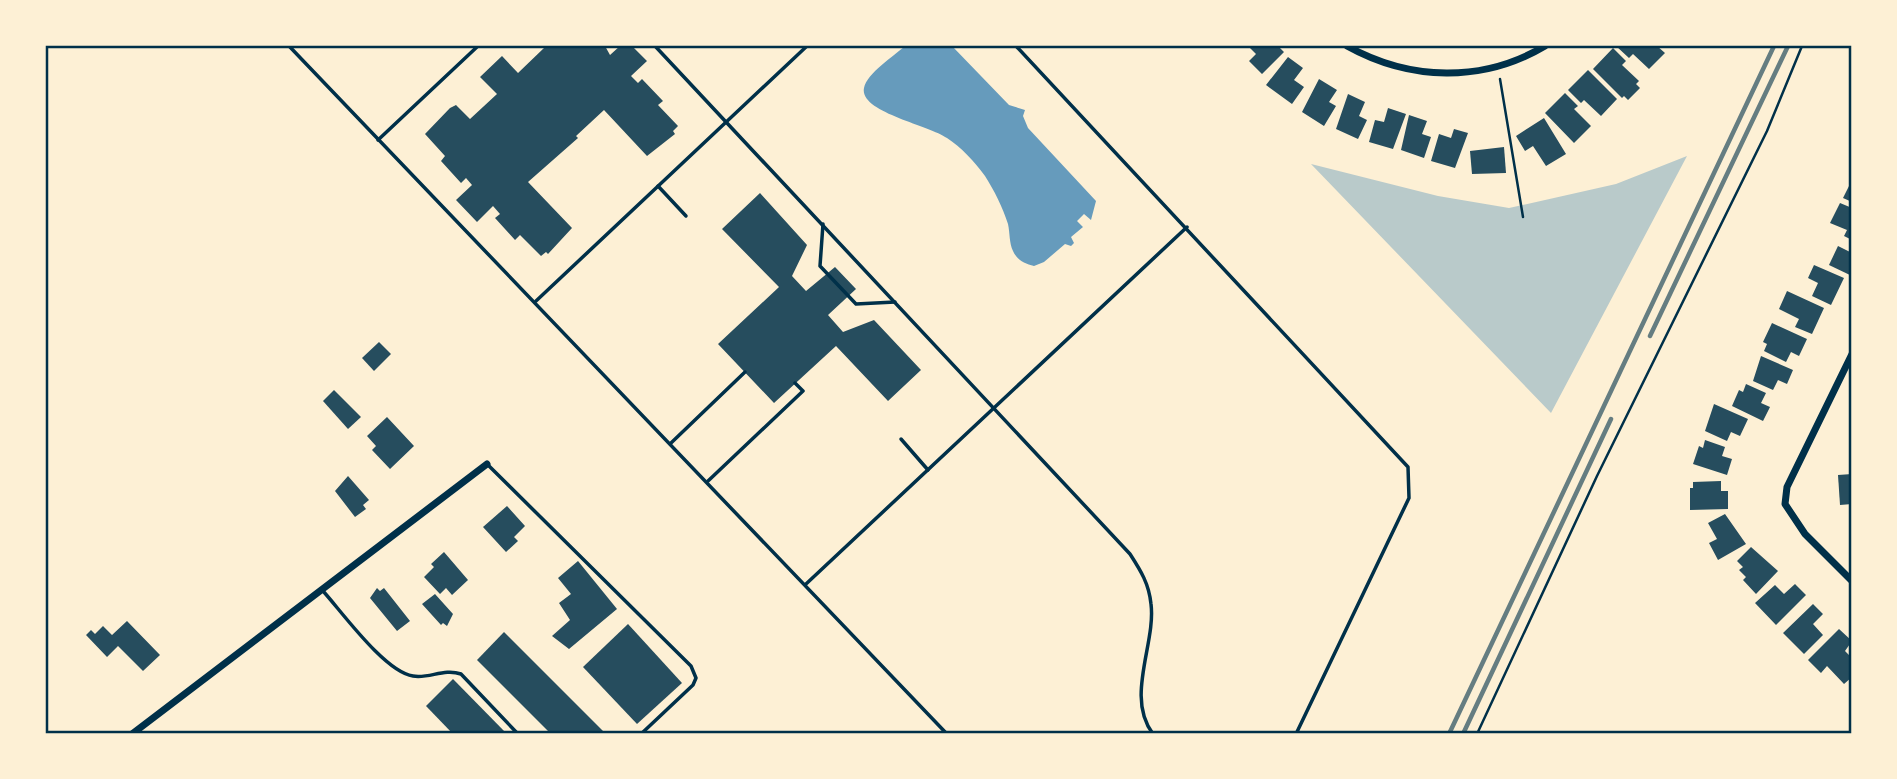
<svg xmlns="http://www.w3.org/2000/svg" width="1897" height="779" font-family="'Noto Sans',sans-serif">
  <rect width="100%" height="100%" fill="#fdf0d5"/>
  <path fill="#b9caca" d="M1687 156 1551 413 1311 164 1438 196 1509 208 1616 184Z"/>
  <path fill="#669bbc" d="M905 46H952L1009 105 1025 110 1023 116 1028 128 1096 201 1091 220 1084 214 1077 221 1083 227 1071 237 1074 243 1071 246 1065 244 1044 262 1034 266C1025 264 1017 260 1013 251 1009 243 1010 233 1008 224 1003 208 994 190 985 176 975 162 961 147 947 138 929 125 859 112 864 88 867 73 894 56 905 46Z"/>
  <g fill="#264d5e">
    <path d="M542 46H605L610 55 620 46H632L647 61 631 76 638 83 642 79 663 101 658 105 678 126 673 131 675 134 647 156 604 110 576 136 578 138 528 182 572 228 548 254 546 252 541 256 520 235 515 240 495 218 500 214 493 206 477 222 456 200 472 185 466 178 461 183 441 161 445 156 425 134 450 108 456 105 470 119 497 94 480 77 502 56 518 73 544 48Z"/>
    <path d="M1248 46H1278L1284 52 1262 74 1249 61 1256 54Z"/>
    <path d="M1616 46H1657L1665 53 1649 69 1633 54 1629 58Z"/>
    <path d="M1613 48 1626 61 1622 65 1639 81 1636 84 1640 88 1628 100 1624 96 1622 98 1593 69Z"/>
    <path d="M1288 57 1303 68 1294 80 1304 87 1292 104 1266 85Z"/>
    <path d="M1588 70 1617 99 1601 116 1584 100 1581 103 1568 90Z"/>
    <path d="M1319 79 1337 90 1329 102 1336 106 1324 126 1302 112Z"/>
    <path d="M1565 93 1578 106 1574 109 1591 126 1574 143 1545 113Z"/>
    <path d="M1348 94 1365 102 1359 116 1367 120 1358 139 1336 129Z"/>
    <path d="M1388 108 1406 114 1393 149 1369 142 1375 120 1384 122Z"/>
    <path d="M1409 115 1427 121 1422 134 1431 137 1424 158 1401 150Z"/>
    <path d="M1544 118 1566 154 1546 166 1533 146 1525 151 1516 136Z"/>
    <path d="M1454 129 1468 133 1455 168 1431 161 1439 134 1451 138Z"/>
    <path d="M1504 147 1506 173 1472 174 1470 151Z"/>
    <path d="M1849 186 1852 188V202L1843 198Z"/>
    <path d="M760 193 807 245 792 276 806 291 835 267 856 289 828 315 843 332 874 320 921 370 888 401 836 346 774 403 718 344 779 287 722 229Z"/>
    <path d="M1840 203 1852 208V240L1844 236 1847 230 1830 223Z"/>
    <path d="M1838 246 1852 253V276L1829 265Z"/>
    <path d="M1814 265 1844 278 1831 305 1812 296 1818 283 1808 278Z"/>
    <path d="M1787 291 1824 308 1812 334 1795 327 1799 319 1779 309Z"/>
    <path d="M1772 323 1807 339 1799 356 1791 352 1786 362 1764 351 1767 344 1763 342Z"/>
    <path d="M379 342 391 354 374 371 362 358Z"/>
    <path d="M1761 356 1793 370 1787 384 1778 380 1773 390 1753 381Z"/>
    <path d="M1746 384 1766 393 1761 403 1770 407 1763 421 1732 406 1739 390 1743 392Z"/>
    <path d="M334 390 361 417 348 429 323 401Z"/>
    <path d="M1714 404 1748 419 1740 436 1731 432 1727 441 1705 431Z"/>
    <path d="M387 417 414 446 390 469 372 450 376 446 367 436Z"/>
    <path d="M1705 440 1725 447 1722 456 1732 459 1727 475 1693 464 1699 446 1703 448Z"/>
    <path d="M1852 474V504L1840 505 1838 475Z"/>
    <path d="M348 476 369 500 363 505 366 509 355 517 335 491Z"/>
    <path d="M1721 481V491H1728V509L1690 510V488H1693V482Z"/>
    <path d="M507 506 525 526 514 537 518 541 506 552 483 527Z"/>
    <path d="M1725 514 1746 544 1718 560 1709 543 1717 539 1708 523Z"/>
    <path d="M1751 547 1778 571 1756 594 1743 580 1746 577 1739 570 1743 567 1737 561Z"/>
    <path d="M444 552 468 580 452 595 446 588 440 594 424 577 434 567 431 564Z"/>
    <path d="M578 561 617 609 569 649 552 636 570 620 559 603 571 594 558 578Z"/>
    <path d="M1795 584 1806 595 1776 625 1755 603 1775 585 1784 594Z"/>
    <path d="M377 588 380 591 384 588 410 621 397 631 370 598Z"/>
    <path d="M435 594 453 614 447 626 443 623 441 625 422 604Z"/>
    <path d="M1813 604 1823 614 1813 624 1823 635 1804 654 1783 633Z"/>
    <path d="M127 621 160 655 143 671 118 646 107 657 86 635 91 630 95 634 103 626 112 635Z"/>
    <path d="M628 624 682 683 637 724 583 667Z"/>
    <path d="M1839 629 1852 641 1845 651 1852 658V677L1844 684 1827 666 1821 673 1808 660Z"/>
    <path d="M504 632 606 734H551L477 660Z"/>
    <path d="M453 679 507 734H453L426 706Z"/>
  </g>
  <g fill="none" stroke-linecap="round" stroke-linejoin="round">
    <g stroke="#003049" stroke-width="2.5">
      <path d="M1500 79 1523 217"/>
      <path d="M1477 734 1597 476 1767 131 1802 46"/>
    </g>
    <g stroke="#003049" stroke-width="3.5">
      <path d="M289 46 947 734"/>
      <path d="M655 46 1130 554C1141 571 1149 584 1151 604 1156 644 1125 697 1153 734"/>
      <path d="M1016 46 1408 467 1409 498 1296 734"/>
      <path d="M378 140 478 46"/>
      <path d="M658 186 686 216"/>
      <path d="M823 224 820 266 856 304 895 302"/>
      <path d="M536 301 807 46"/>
      <path d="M901 439 928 470"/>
      <path d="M671 443 745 372"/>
      <path d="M487 464 691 666 696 678 693 685 641 734"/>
      <path d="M708 481 803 391 795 383"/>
      <path d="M806 584 1187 227"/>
      <path d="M323 591C342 612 385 672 413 676 429 679 444 668 461 674L518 734"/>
    </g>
    <g stroke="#003049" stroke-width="7">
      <path d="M1347 46C1410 81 1483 83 1545 46"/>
      <path d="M1852 354 1787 487 1785 504 1805 534 1852 581"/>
      <path d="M132 734 487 464"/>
    </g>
    <g stroke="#657d81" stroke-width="4.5">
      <path d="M1650 336 1788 46"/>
      <path d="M1449 734 1774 46"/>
      <path d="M1463 734 1611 419"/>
    </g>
  </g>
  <rect width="1897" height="779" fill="none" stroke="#fdf0d5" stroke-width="94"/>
  <rect x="47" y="47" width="1803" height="685" fill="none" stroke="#003049" stroke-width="2.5"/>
</svg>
